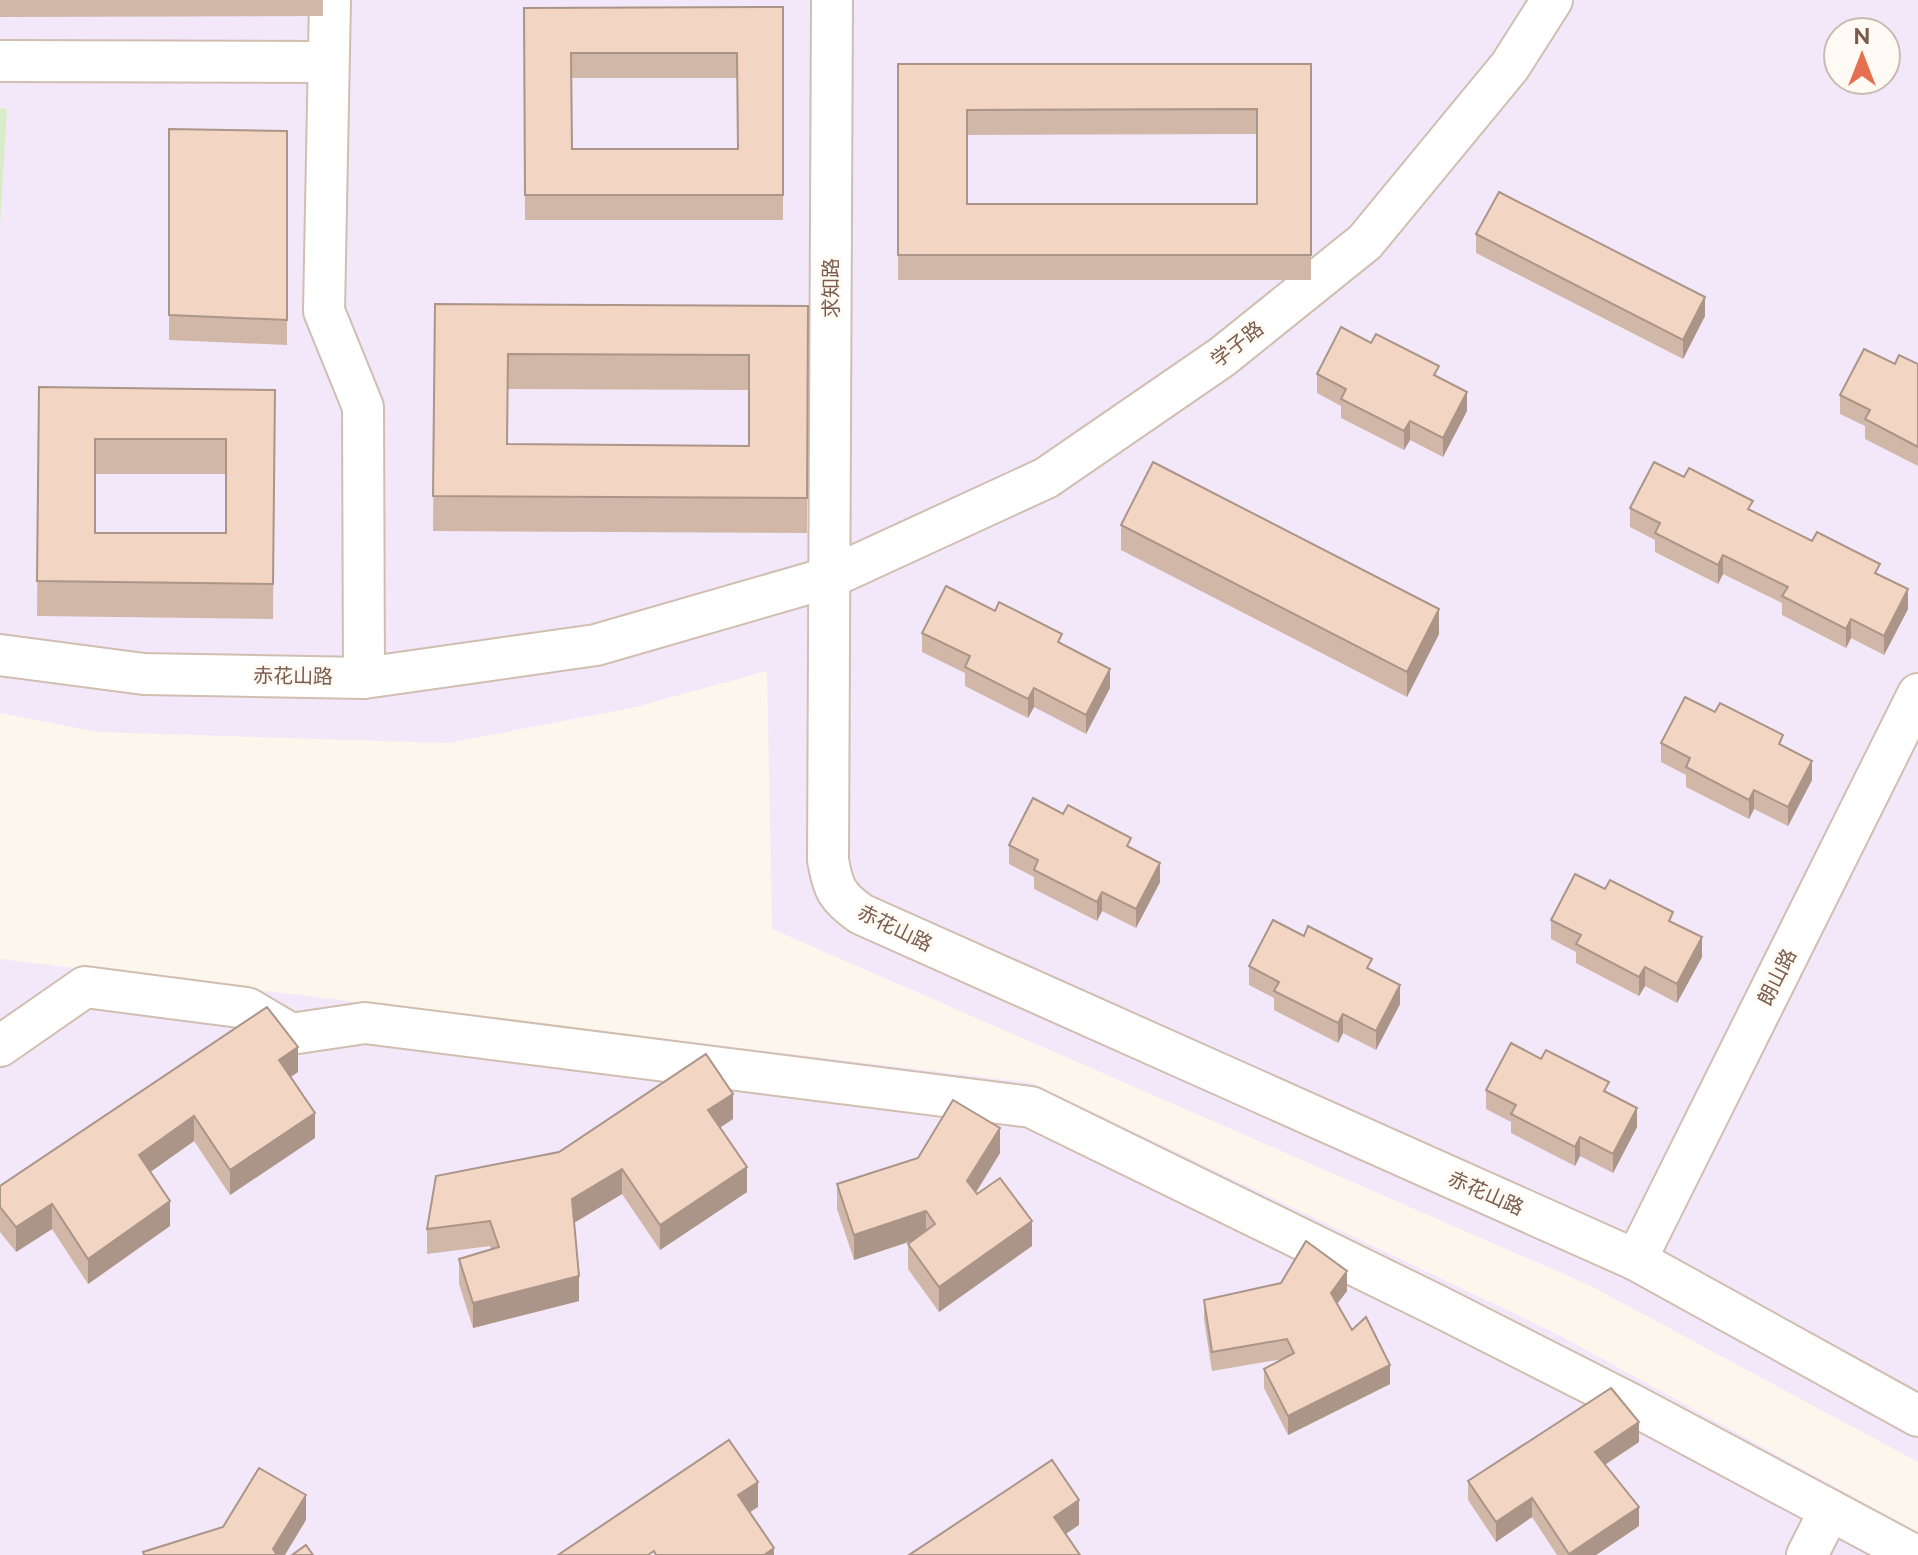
<svg xmlns="http://www.w3.org/2000/svg" width="1918" height="1555" font-family="Raleway,'Noto Sans SC',sans-serif">
  <rect width="100%" height="100%" fill="#fdf6ec"/>
  <g fill="#f3e8fa" fill-rule="evenodd">
    <path d="M0 0H1918V1462L1591 1286 772 929 767 671 631 708 448 743 98 732 0 713ZM1838 32H1886V80H1838Z"/>
    <path d="M0 959 1032 1083 1555 1333 1912 1529 1899 1555H0Z"/>
  </g>
  <path fill="#d8ecc9" d="M0 108 7 109 0 225Z"/>
  <g fill="none" stroke-linecap="round" stroke-linejoin="round">
    <defs>
      <g id="minor">
        <path d="M330 0 324 311 363 407 364 678"/>
        <path d="M832 0 828 860C833 889 837 897 861 914L1636 1260 1918 1416"/>
        <path d="M0 61 327 62"/>
        <path d="M0 655 144 674 364 678 596 645 831 577 1046 478 1222 357 1365 242 1510 66 1552 0"/>
        <path d="M0 1046 85 987 247 1008 291 1034 365 1023 1031 1107 1436 1305 1633 1405 1914 1555"/>
        <path d="M1636 1260 1918 694"/>
        <path d="M1807 1555 1830 1510"/>
      </g>
    </defs>
    <use href="#minor" stroke="#d1beb0" stroke-width="44"/>
    <use href="#minor" stroke="#fff" stroke-width="40"/>
  </g>
  <g fill="#d1b7a8" fill-rule="evenodd">
    <path d="M0 0H323V16L0 17Z"/>
    <path d="M783 7V220H525L524 8ZM571 78H737L738 149H572Z"/>
    <path d="M898 64H1311V280H898ZM1257 134V204H967V135Z"/>
    <path d="M169 129 287 131V345L169 340Z"/>
    <path d="M1476 234 1705 316 1683 359 1476 253Z"/>
    <path d="M435 304 808 306 807 533 433 531ZM508 389 749 390V446L508 444Z"/>
    <path d="M1895 364H1918V466L1865 439V426L1840 414V395Z"/>
    <path d="M1317 374 1439 377 1467 411 1443 457 1410 440 1404 450 1341 418V406L1317 393Z"/>
    <path d="M39 387 275 390 273 619 37 616ZM95 474H226V533H95Z"/>
    <path d="M1630 508 1753 512 1880 575 1908 609 1884 655 1851 638 1846 648 1782 615V603L1723 574 1718 584 1655 552V540L1630 527Z"/>
    <path d="M1121 525 1439 634 1407 697 1121 550Z"/>
    <path d="M922 633 1062 644 1110 688 1086 734 1034 707 1028 718 965 686V673L922 652Z"/>
    <path d="M1661 743 1783 746 1812 780 1788 826 1754 809 1749 819 1686 787V775L1661 762Z"/>
    <path d="M1063 814 1131 848 1160 882 1136 928 1102 911 1097 921 1034 889V877L1009 864V845Z"/>
    <path d="M1551 920 1673 923 1702 957 1677 1003 1645 986 1639 996 1576 963V952L1551 939Z"/>
    <path d="M1249 966 1372 970 1400 1004 1376 1050 1343 1033 1338 1043 1274 1010V998L1249 985Z"/>
    <path d="M298 1072 290 1077 315 1138 230 1195 194 1141 150 1172 170 1226 88 1284 52 1229 16 1252 0 1232V1186Z"/>
    <path d="M1486 1090 1609 1093 1637 1127 1613 1173 1580 1156 1575 1166 1511 1133V1122L1486 1109Z"/>
    <path d="M733 1119 720 1128 747 1192 660 1250 622 1194 574 1223 579 1301 473 1328 459 1284V1259L491 1250 490 1246 427 1254V1229Z"/>
    <path d="M1000 1153 976 1193 1032 1246 939 1312 908 1269V1244L912 1241 854 1260 837 1209V1184Z"/>
    <path d="M1347 1291 1337 1304 1352 1330 1390 1384 1288 1435 1264 1388V1369L1283 1359 1212 1371 1204 1319V1300Z"/>
    <path d="M1639 1442 1605 1465 1639 1526 1596 1555H1557L1532 1517 1496 1542 1468 1500V1481Z"/>
  </g>
  <g fill="#aa9588">
    <path d="M1705 297V316L1683 359V340Z"/>
    <path d="M1467 392V411L1443 457V438Z"/>
    <path d="M1410 421V440L1404 450V431Z"/>
    <path d="M1723 555V574L1718 584V565Z"/>
    <path d="M1908 589V609L1884 655V636Z"/>
    <path d="M1439 609V634L1407 697V672Z"/>
    <path d="M1851 619V638L1846 648V629Z"/>
    <path d="M1110 669V688L1086 734V715Z"/>
    <path d="M1034 688V707L1028 718V699Z"/>
    <path d="M1812 761V780L1788 826V807Z"/>
    <path d="M1754 790V809L1749 819V800Z"/>
    <path d="M1160 863V882L1136 928V909Z"/>
    <path d="M1102 892V911L1097 921V902Z"/>
    <path d="M1702 937V957L1677 1003V984Z"/>
    <path d="M1645 967V986L1639 996V977Z"/>
    <path d="M1400 985V1004L1376 1050V1031Z"/>
    <path d="M1343 1014V1033L1338 1043V1023Z"/>
    <path d="M298 1047V1072L279 1085V1060Z"/>
    <path d="M733 1094V1119L708 1135V1110Z"/>
    <path d="M1637 1108V1127L1613 1173V1154Z"/>
    <path d="M315 1113V1138L230 1195V1170Z"/>
    <path d="M194 1116V1141L139 1180V1155Z"/>
    <path d="M1000 1128V1153L967 1206V1181Z"/>
    <path d="M1580 1137V1156L1575 1166V1147Z"/>
    <path d="M747 1167V1192L660 1250V1225Z"/>
    <path d="M622 1169V1194L572 1224V1199Z"/>
    <path d="M170 1201V1226L88 1284V1259Z"/>
    <path d="M52 1204V1229L16 1252V1227Z"/>
    <path d="M926 1211V1236L854 1260V1235Z"/>
    <path d="M1032 1221V1246L939 1312V1287Z"/>
    <path d="M1347 1271V1291L1331 1312V1293Z"/>
    <path d="M579 1276V1301L473 1328V1303Z"/>
    <path d="M1390 1365V1384L1288 1435V1416Z"/>
    <path d="M1639 1422V1442L1595 1471V1452Z"/>
    <path d="M758 1482V1507L738 1520V1495Z"/>
    <path d="M306 1495V1520L285 1555H273V1549Z"/>
    <path d="M1532 1498V1517L1496 1542V1522Z"/>
    <path d="M1079 1500V1525L1054 1542V1517Z"/>
    <path d="M1639 1507V1526L1596 1555H1569Z"/>
    <path d="M774 1548V1555H764Z"/>
  </g>
  <g fill="#f3d5c3" stroke="#aa9588" stroke-width="2" fill-rule="evenodd">
    <path d="M783 7V195H525L524 8ZM571 53H737L738 149H572Z"/>
    <path d="M898 64H1311V255H898ZM1257 109V204H967V110Z"/>
    <path d="M169 129 287 131V320L169 315Z"/>
    <path d="M1499 192 1705 297 1683 340 1476 234Z"/>
    <path d="M435 304 808 306 807 498 433 496ZM508 354 749 355V446L507 444Z"/>
    <path d="M1341 327 1371 343 1376 334 1439 366 1434 375 1467 392 1443 438 1410 421 1404 431 1341 399 1346 389 1317 374Z"/>
    <path d="M1864 349 1895 364 1899 355 1918 364V447L1865 419 1870 410 1840 395Z"/>
    <path d="M39 387 275 390 273 584 37 581ZM95 439H226V533H95Z"/>
    <path d="M1153 462 1439 609 1407 672 1121 525Z"/>
    <path d="M1654 462 1684 477 1689 468 1753 501 1748 509 1812 541 1817 532 1880 564 1875 573 1908 589 1884 636 1851 619 1846 629 1782 596 1788 587 1723 555 1718 565 1655 533 1660 523 1630 508Z"/>
    <path d="M946 586 995 611 999 602 1062 634 1058 642 1110 669 1086 715 1034 688 1028 699 965 667 970 656 922 633Z"/>
    <path d="M1685 697 1715 712 1720 703 1783 735 1779 744 1812 761 1788 807 1754 790 1749 800 1686 767 1690 758 1661 743Z"/>
    <path d="M1033 798 1063 814 1068 805 1131 838 1127 846 1160 863 1136 909 1102 892 1097 902 1034 870 1038 860 1009 845Z"/>
    <path d="M1575 874 1605 889 1610 880 1673 912 1669 921 1702 937 1677 984 1645 967 1639 977 1576 944 1581 935 1551 920Z"/>
    <path d="M1273 920 1304 936 1308 926 1372 959 1367 968 1400 985 1376 1031 1343 1014 1338 1023 1274 991 1279 982 1249 966Z"/>
    <path d="M267 1007 298 1047 279 1060 315 1113 230 1170 194 1116 139 1155 170 1201 88 1259 52 1204 16 1227 0 1207V1186Z"/>
    <path d="M1511 1043 1541 1059 1546 1050 1609 1082 1604 1091 1637 1108 1613 1154 1580 1137 1575 1147 1511 1114 1516 1105 1486 1090Z"/>
    <path d="M706 1054 733 1094 708 1110 747 1167 660 1225 622 1169 572 1199 579 1276 473 1303 459 1259 499 1247 490 1221 427 1229 436 1176 559 1152Z"/>
    <path d="M953 1100 1000 1128 967 1181 977 1194 1000 1178 1032 1221 939 1287 908 1244 935 1224 926 1211 854 1235 837 1184 918 1158Z"/>
    <path d="M1306 1241 1347 1271 1331 1293 1352 1330 1366 1317 1390 1365 1288 1416 1264 1369 1294 1353 1287 1339 1212 1352 1204 1300 1281 1283Z"/>
    <path d="M1611 1388 1639 1422 1595 1452 1639 1507 1569 1554 1532 1498 1496 1522 1468 1481Z"/>
    <path d="M729 1440 758 1482 738 1495 774 1548 764 1555H656L654 1551 648 1555H558Z"/>
    <path d="M1052 1460 1079 1500 1054 1517 1080 1555H909Z"/>
    <path d="M259 1468 306 1495 273 1549 277 1555H144L143 1552 223 1527Z"/>
    <path d="M306 1545 313 1555H292Z"/>
  </g>
  <g text-anchor="middle" dominant-baseline="central" stroke-width="6" stroke-linejoin="round" paint-order="stroke">
    <g font-size="20" fill="#7a5c4d" stroke="#fffaf3">
      <text transform="translate(831 288) rotate(-90)">求知路</text>
      <text transform="translate(1237 344) rotate(-38)">学子路</text>
      <text transform="translate(293 676) rotate(1)">赤花山路</text>
      <text transform="translate(895 928) rotate(26)">赤花山路</text>
      <text transform="translate(1777 977) rotate(-63)">朗山路</text>
      <text transform="translate(1486 1193) rotate(24)">赤花山路</text>
    </g>
  </g>
  <g transform="translate(1862 56)"><circle r="38" fill="#fffaf3" stroke="#cabbb1" stroke-width="2"/>
  <path d="M0-6L14 30L0 20L-14 30Z" fill="#e76f51"/>
  <text y="-12" font-size="22" font-weight="bold" text-anchor="middle" fill="#7a5c4d">N</text>
  </g>
</svg>
